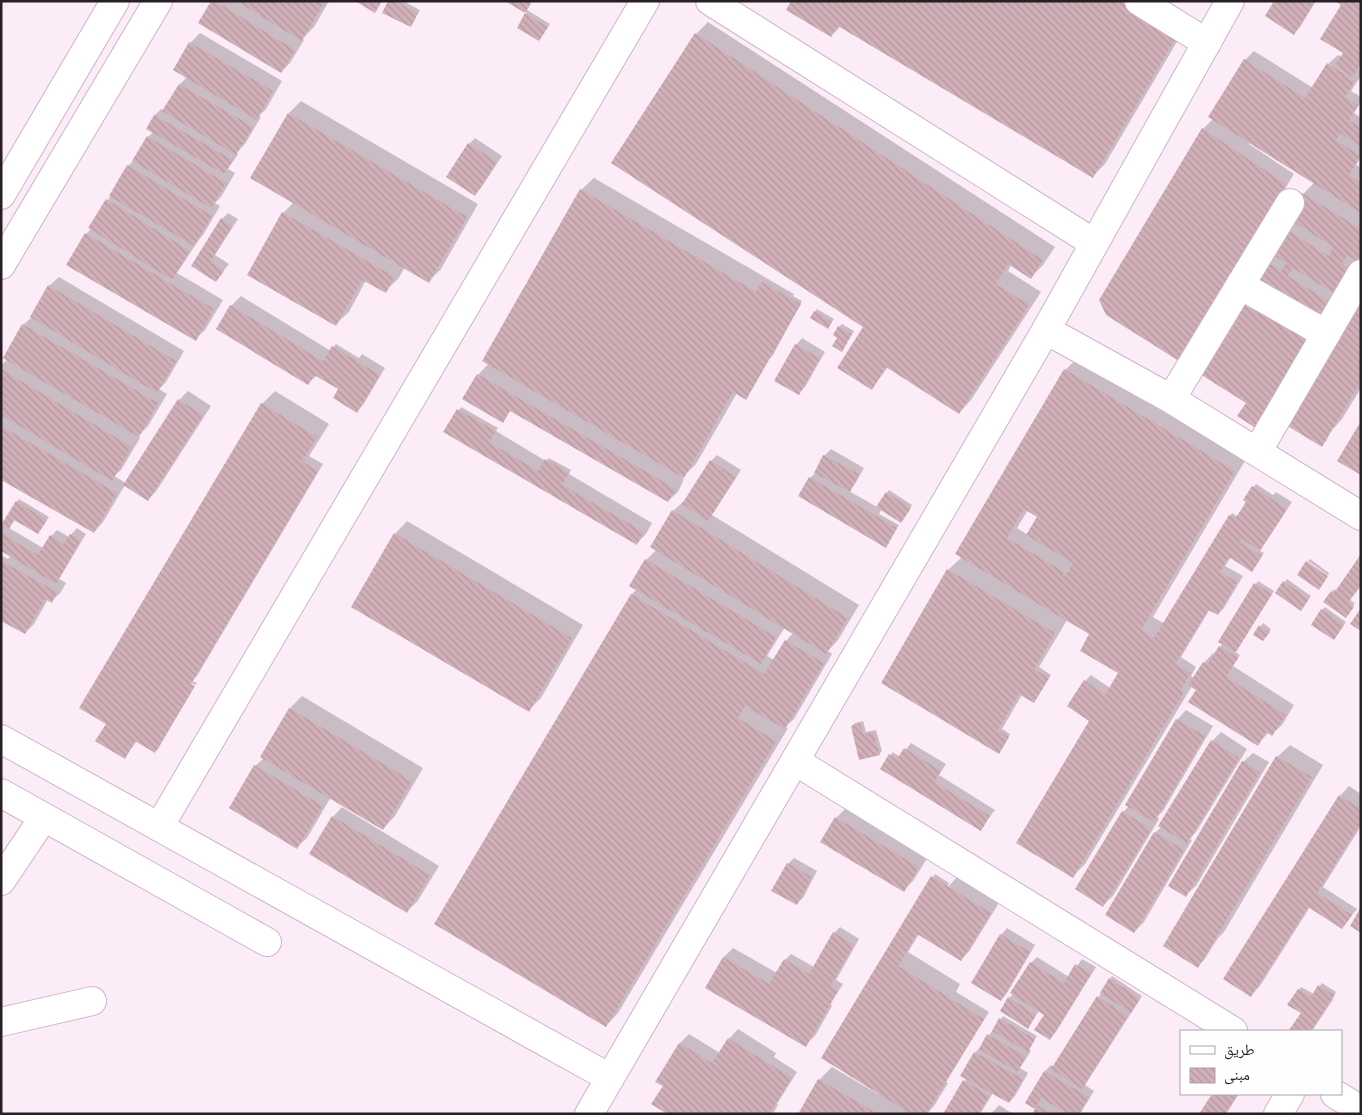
<svg xmlns="http://www.w3.org/2000/svg" width="1362" height="1115" font-family="Overpass,'Noto Naskh Arabic',sans-serif">
  <defs>
    <pattern id="building-back-hatch" width="6" height="6" patternUnits="userSpaceOnUse" patternTransform="scale(1.25)"><rect width="6" height="6" fill="#d1b0b8"/><path d="M-1 5l2 2M0 0l6 6M5-1l2 2" fill="none" stroke="#b3979e"/></pattern>
  </defs>
  <rect width="100%" height="100%" fill="#fcecf7"/>
  <g fill="#0003" fill-rule="evenodd">
    <path d="M212 1H329L314 27 302 39 304 40 290 63 281 72Z"/>
    <path d="M390 1H403L420 10 411 26Z"/>
    <path d="M507 1H532L527 10 550 24 539 40 518 27 527 13Z"/>
    <path d="M793 1H1152L1188 23 1105 164 1093 176 841 26 831 36Z"/>
    <path d="M1276 1H1316L1300 27 1294 33Z"/>
    <path d="M1361 1V65L1359 68 1361 69V76L1351 91 1361 97V102L1354 113 1361 118V143L1359 145 1361 147V157L1356 165 1361 167V275L1247 403 1271 252 1288 218 1303 194 1314 183 1250 142 1249 144 1294 174 1188 350 1203 129 1213 119 1245 60 1254 51 1313 88 1328 64 1338 55 1342 57Z"/>
    <path d="M708 22 1055 247 1043 265 1031 277 1011 265 1008 271 1041 292 971 400 959 413 888 367 874 386 864 327 696 34Z"/>
    <path d="M200 33 282 81 266 109 259 116 261 117 245 144 236 153 238 154 228 169 235 173 221 197 215 203 220 206 203 235 198 241 177 273 223 300 205 330 195 339 86 234 91 229 128 166 135 159 148 137 153 132 155 115 161 109 164 111 180 84 187 77 190 43Z"/>
    <path d="M301 101 478 204 441 269 429 281 405 267 398 279 385 291 366 280 349 312 336 324 283 213 294 202 252 177 289 113Z"/>
    <path d="M475 138 502 156 481 188 475 194 469 144Z"/>
    <path d="M594 178 794 294 793 296 802 301 773 355 737 393 696 464 682 478 684 479 678 492 668 501 478 375 489 363 581 190Z"/>
    <path d="M228 213 238 219 215 255 229 264 216 280 192 265 222 219Z"/>
    <path d="M59 277 184 351 166 382 159 389 167 394 148 426 138 436 140 438 121 470 114 476 126 483 179 400 188 391 211 406 157 490 148 500 125 485 103 522 94 532 1 478V365L8 359 23 325 31 318 49 286Z"/>
    <path d="M1361 285V388L1342 419 1334 428 1332 427 1324 440H1327L1321 445Z"/>
    <path d="M241 296 331 351 336 344 359 358 362 354 385 368 363 405 357 411 339 389 317 375 308 384 218 329 231 306Z"/>
    <path d="M817 309 834 319 828 327 815 312Z"/>
    <path d="M842 324 854 331 842 351 839 337V327Z"/>
    <path d="M802 338 825 352 805 387 799 393 796 345Z"/>
    <path d="M1078 358 1246 459 1153 617 1165 624 1230 516 1232 513 1238 517 1248 502 1244 500 1256 484 1273 495 1276 492 1292 502 1265 543 1259 550 1264 553 1255 567 1231 557 1225 566 1243 576 1224 608 1218 614 1210 609 1181 657 1196 667 1191 676 1194 678 1204 663 1213 653 1215 654 1223 643 1220 641 1258 581 1274 591 1235 652 1240 655 1233 666 1294 705 1282 725 1272 734 1269 732 1257 745 1192 686 1085 864 1073 876 1091 720 1085 681 1091 675 1110 688 1120 672 1091 633 1067 620 1039 667 1051 675 1036 699 1022 695 1002 729 1010 734 1002 749 948 570 962 557 1065 370ZM1028 510 1038 516 1028 535 1017 528Z"/>
    <path d="M275 391 329 424 309 456 323 464 197 676 192 681 197 683 195 685 176 674V677L194 687 158 749 155 751 137 741 125 757 108 723 262 404Z"/>
    <path d="M461 407 498 428 496 431 546 461 549 458 571 470 569 474 652 523 646 534 637 543 445 432Z"/>
    <path d="M831 449 864 468 855 484 849 491 877 507 889 490 912 505 901 522 882 509 879 514 899 525 886 546 810 478 816 472 824 456Z"/>
    <path d="M717 455 741 470 712 515 859 605 838 640 828 651 832 654 794 719 785 727 788 728 618 1013 606 1026 436 924 632 594 637 589 646 560 657 549 673 511 686 499 711 461ZM785 627 793 633 786 641 774 660 767 656Z"/>
    <path d="M19 499 49 517 38 533 15 519 9 528 43 548 51 536 57 530 69 537 77 528 86 534 59 579 66 583 61 592 52 601 48 599 34 624 25 633 1 620V555L8 559 11 555 1 549V523L3 524Z"/>
    <path d="M407 521 583 625 541 698 529 710 395 534Z"/>
    <path d="M1361 556V586L1350 600 1355 603 1348 614 1332 592 1334 589 1337 591Z"/>
    <path d="M1310 559 1329 573 1328 575 1308 561Z"/>
    <path d="M1287 579 1311 596 1303 607 1277 592Z"/>
    <path d="M1325 607 1346 622 1336 636 1322 610Z"/>
    <path d="M1263 623 1271 629 1266 637 1255 634Z"/>
    <path d="M302 696 423 768 395 816 383 829 331 797 307 838 297 847 255 766 264 758 261 756 290 708Z"/>
    <path d="M1186 710 1213 726 1163 811 1157 817 1159 819 1113 896 1103 905 1123 812 1129 806 1177 720Z"/>
    <path d="M863 721 866 732 876 730 882 751 879 754 852 726 855 723Z"/>
    <path d="M1221 732 1247 749 1196 832 1190 839 1192 840 1144 922 1134 932 1155 833 1162 826 1212 741Z"/>
    <path d="M911 743 946 764 939 775 995 810 980 829 882 768 893 752 900 757Z"/>
    <path d="M1290 745 1323 765 1224 932 1218 938 1204 960 1198 966 1277 757Z"/>
    <path d="M1253 753 1269 762 1196 886 1186 895 1243 762Z"/>
    <path d="M1349 786 1361 794V826L1323 887 1357 909 1342 928 1310 907 1260 986 1251 995 1340 796Z"/>
    <path d="M342 807 439 866 417 902 407 911 333 817Z"/>
    <path d="M845 809 928 857 913 881 904 890 836 818Z"/>
    <path d="M794 858 817 871 803 898 796 904 788 864Z"/>
    <path d="M935 874 949 883 947 888 957 877 999 903 970 950 961 960 919 934 908 952 960 984 956 992 989 1012 946 1082 948 1083 934 1106 927 1114H914L910 1112 909 1114H800L819 1080 832 1067 878 1094 879 1092 823 1057Z"/>
    <path d="M840 927 859 939 836 980 843 984 830 1004 832 1006 815 1036 805 1045 706 987 724 957 733 948 777 973 785 960 791 954 814 967 834 933Z"/>
    <path d="M1007 928 1035 945 1007 993 1001 1000 973 983 1001 935Z"/>
    <path d="M1037 957 1069 977 1082 959 1096 967 1056 1032 1050 1038 1045 1015 1039 1011 1030 1024 1009 998 1013 994 1031 963Z"/>
    <path d="M1112 976 1142 996 1085 1085 1094 1091 1080 1114H1033L1037 1108 1027 1102 1045 1071 1051 1065 1054 1067Z"/>
    <path d="M1322 983 1336 992 1332 1001 1312 1031H1294L1291 1029 1302 1012 1289 1004 1301 987 1314 994Z"/>
    <path d="M1003 1016 1037 1036 1029 1049 1031 1051 1020 1068 1028 1073 1015 1096 1009 1102 993 1093 980 1114H944L967 1078 975 1053 981 1046Z"/>
    <path d="M738 1029 776 1053 774 1057 797 1072 777 1104 778 1105 773 1114H669L665 1086 657 1081 680 1043 689 1034 720 1053 729 1039Z"/>
    <path d="M1213 1094H1239L1226 1114H1201Z"/>
    <path d="M999 1105 1013 1114H991Z"/>
  </g>
  <g fill="url(#building-back-hatch)" fill-rule="evenodd">
    <path d="M211 1H215L295 50 281 73 198 23Z"/>
    <path d="M236 1H325L302 41Z"/>
    <path d="M355 1H382L375 13Z"/>
    <path d="M388 1H396L418 13 411 27 382 13Z"/>
    <path d="M505 1H532L525 13Z"/>
    <path d="M791 1H1119L1177 36 1093 178 838 26 831 37 786 10Z"/>
    <path d="M1274 1H1315L1294 35 1265 16Z"/>
    <path d="M1335 1H1361V64L1352 77 1335 65 1343 53 1320 39 1341 5Z"/>
    <path d="M525 13 548 27 539 41 517 28Z"/>
    <path d="M695 33 1043 260 1031 279 1008 264 996 284 1029 305 959 414 886 367 872 390 837 368 863 327 611 163Z"/>
    <path d="M189 42 273 91 257 120 173 70Z"/>
    <path d="M1244 59 1305 98 1327 63 1355 81 1345 97 1358 105 1349 120 1361 128V144L1360 146 1340 133 1336 140 1360 156 1349 175 1361 183V213L1208 117Z"/>
    <path d="M179 84 253 127 236 155 162 111Z"/>
    <path d="M288 113 467 217 429 283 250 178Z"/>
    <path d="M154 115 233 160 224 174 146 129Z"/>
    <path d="M1202 128 1286 184 1179 361 1106 315 1099 300Z"/>
    <path d="M147 136 226 183 211 208 132 161Z"/>
    <path d="M468 143 497 162 475 196 446 177Z"/>
    <path d="M127 165 212 216 194 246 109 196Z"/>
    <path d="M580 189 756 292 762 282 801 304 746 400 733 392 684 478 482 361Z"/>
    <path d="M1302 193 1361 229V264L1347 255 1342 264 1358 275 1343 299 1293 268 1288 276 1338 307 1323 331 1247 284 1262 259 1281 271 1286 263 1267 251 1282 227 1329 256 1333 247 1287 218Z"/>
    <path d="M106 199 190 251 172 280 88 228Z"/>
    <path d="M282 212 395 277 386 293 362 280 336 326 247 275Z"/>
    <path d="M221 218 232 226 210 262 224 271 216 282 191 266Z"/>
    <path d="M85 233 214 309 196 341 66 265Z"/>
    <path d="M1361 283V381L1322 447 1278 420Z"/>
    <path d="M48 285 176 361 157 393 30 317Z"/>
    <path d="M1251 293 1316 336 1257 429 1237 416 1246 403 1200 374Z"/>
    <path d="M230 305 323 361 332 346 380 375 357 413 333 398 338 389 314 375 308 385 216 329Z"/>
    <path d="M814 311 832 322 828 329 810 318Z"/>
    <path d="M22 324 158 403 139 437 3 358Z"/>
    <path d="M838 326 852 334 842 352 832 346 837 338 833 335Z"/>
    <path d="M795 344 820 358 799 395 774 381Z"/>
    <path d="M1 369 132 447 112 481 1 415Z"/>
    <path d="M1064 369 1235 471 1141 630 1154 638 1229 515 1235 519 1246 502 1243 500 1252 486 1287 509 1260 551 1242 539 1239 542 1262 556 1252 572 1229 557 1220 572 1237 582 1218 615 1208 610 1175 664 1191 673 1181 689 1184 692 1073 878 1016 843 1089 721 1067 706 1084 680 1105 695 1118 673 1080 651 1089 634 955 554ZM1024 509 1037 517 1026 535 1073 563 1065 576 1063 575 1064 572 1007 538Z"/>
    <path d="M477 374 676 489 668 502 510 411 503 423 462 399Z"/>
    <path d="M178 399 203 415 148 501 123 485Z"/>
    <path d="M261 403 317 437 302 461 318 471 191 684 195 686 155 753 135 741 125 759 95 741 106 724 79 708Z"/>
    <path d="M457 409 496 431 489 442 538 471 545 459 569 473 562 485 644 532 637 545 443 432Z"/>
    <path d="M1361 421V475L1337 461Z"/>
    <path d="M1 426 117 493 94 533 1 480Z"/>
    <path d="M823 455 859 474 850 492 814 473Z"/>
    <path d="M710 460 736 477 708 521 682 504Z"/>
    <path d="M809 477 897 528 886 548 798 496Z"/>
    <path d="M886 492 911 508 901 523 876 507Z"/>
    <path d="M16 501 47 520 38 534 14 520 9 529 1 525Z"/>
    <path d="M672 510 848 618 826 654 650 547Z"/>
    <path d="M1 533 38 555 50 535 64 544 70 534 81 540 56 584 1 551Z"/>
    <path d="M394 533 572 638 529 712 351 607Z"/>
    <path d="M1361 554V584L1348 603 1354 607 1346 618 1323 602 1331 591 1334 593Z"/>
    <path d="M645 559 776 637 761 664 629 586Z"/>
    <path d="M1306 561 1328 576 1319 590 1297 575Z"/>
    <path d="M3 562 57 592 52 603 45 599 25 634 1 621V565Z"/>
    <path d="M947 569 1055 633 1034 669 1049 678 1034 703 1019 694 998 730 1009 737 999 754 881 683Z"/>
    <path d="M1283 581 1309 599 1301 611 1275 593Z"/>
    <path d="M1254 583 1272 594 1236 652 1218 642Z"/>
    <path d="M631 594 764 674 785 640 824 663 785 729 745 706 738 718 776 741 606 1027 434 924Z"/>
    <path d="M1361 608V631L1350 624Z"/>
    <path d="M1321 609 1344 625 1334 640 1311 625Z"/>
    <path d="M1259 625 1270 632 1263 641 1253 635Z"/>
    <path d="M1219 646 1238 658 1226 677 1286 715 1272 736 1266 732 1258 746 1188 702 1196 690 1188 685 1203 662 1207 665Z"/>
    <path d="M289 708 412 781 383 830 260 757Z"/>
    <path d="M1176 719 1205 736 1154 822 1125 805Z"/>
    <path d="M860 723 863 734 873 732 880 755 859 760 851 726Z"/>
    <path d="M1211 740 1239 758 1187 843 1158 826Z"/>
    <path d="M904 748 941 771 934 782 990 816 981 831 880 769 889 754 897 759Z"/>
    <path d="M1276 756 1312 777 1198 968 1163 946Z"/>
    <path d="M1242 761 1260 772 1186 897 1168 886Z"/>
    <path d="M254 765 323 806 297 849 229 808Z"/>
    <path d="M1339 795 1361 809V825L1360 824 1317 893 1352 915 1342 929 1308 907 1251 997 1223 979Z"/>
    <path d="M1122 811 1151 829 1103 907 1075 889Z"/>
    <path d="M332 816 430 875 407 913 309 854Z"/>
    <path d="M835 817 919 867 904 892 820 842Z"/>
    <path d="M1154 832 1184 850 1134 933 1105 915Z"/>
    <path d="M787 863 812 877 797 905 771 891Z"/>
    <path d="M931 876 991 913 961 961 917 934 898 966 984 1019 926 1114H911L821 1058Z"/>
    <path d="M1361 907V933L1350 926Z"/>
    <path d="M833 932 854 945 830 986 838 991 806 1047 705 988 723 957 769 984 784 959 809 974Z"/>
    <path d="M1000 934 1030 952 1001 1001 971 983Z"/>
    <path d="M1030 962 1064 983 1075 964 1091 974 1050 1040 1034 1030 1044 1015 1010 993Z"/>
    <path d="M1109 978 1140 999 1131 1013 1100 993Z"/>
    <path d="M1318 985 1334 995 1311 1031H1292L1289 1030 1301 1013 1287 1005 1298 989 1311 997Z"/>
    <path d="M1097 996 1128 1016 1082 1089 1051 1069Z"/>
    <path d="M1008 997 1036 1015 1028 1029 1000 1011Z"/>
    <path d="M999 1018 1035 1039 1028 1052 992 1031Z"/>
    <path d="M987 1034 1026 1057 1017 1072 979 1049Z"/>
    <path d="M728 1038 792 1078 769 1114H667L651 1104 663 1086 655 1082 679 1043 712 1063Z"/>
    <path d="M974 1052 1023 1079 1009 1103 960 1076Z"/>
    <path d="M1044 1071 1089 1097 1079 1114H1068L1041 1098 1037 1105 1051 1114H1032L1035 1109 1025 1103Z"/>
    <path d="M818 1079 878 1114H798Z"/>
    <path d="M963 1080 989 1096 979 1114H943Z"/>
    <path d="M1212 1094H1238L1225 1114H1199Z"/>
  </g>
  <g fill="none" stroke-linecap="round" stroke-linejoin="round">
    <defs>
      <g id="minor">
        <path d="M710 1 1094 243"/>
        <path d="M1139 1 1207 43"/>
        <path d="M1 195 115 1"/>
        <path d="M1 265 158 1"/>
        <path d="M1240 285 1326 334"/>
        <path d="M1046 330 1171 399 1361 516"/>
        <path d="M1171 399 1290 203"/>
        <path d="M1257 452 1361 274"/>
        <path d="M1 739 610 1078"/>
        <path d="M795 761 1233 1031"/>
        <path d="M1 793 267 942"/>
        <path d="M159 827 645 1"/>
        <path d="M1 881 44 817"/>
        <path d="M1 1022 92 1001"/>
        <path d="M1335 1094 1361 1110"/>
        <path d="M589 1114 1046 330 1230 1"/>
        <path d="M1278 1114 1290 1094"/>
      </g>
    </defs>
    <use href="#minor" stroke="#ceb4c6" stroke-width="30"/>
    <use href="#minor" stroke="#fff" stroke-width="28"/>
  </g>
  <rect width="1362" height="1115" fill="none" stroke="#281e25" stroke-width="5"/>
  <rect x="1180" y="1030" width="162" height="65" fill="#fefefe" stroke="#a8a4a7"/>
  <rect x="1190" y="1046" width="25" height="8" fill="#ffffff" stroke="#a8a4a7"/>
  <text x="1224" y="1055" font-size="15" fill="#281e25">طريق</text>
  <rect x="1190" y="1068" width="25" height="15" fill="url(#building-back-hatch)" stroke="#a8a4a7"/>
  <text x="1224" y="1080" font-size="15" fill="#281e25">مبنى</text>
</svg>
